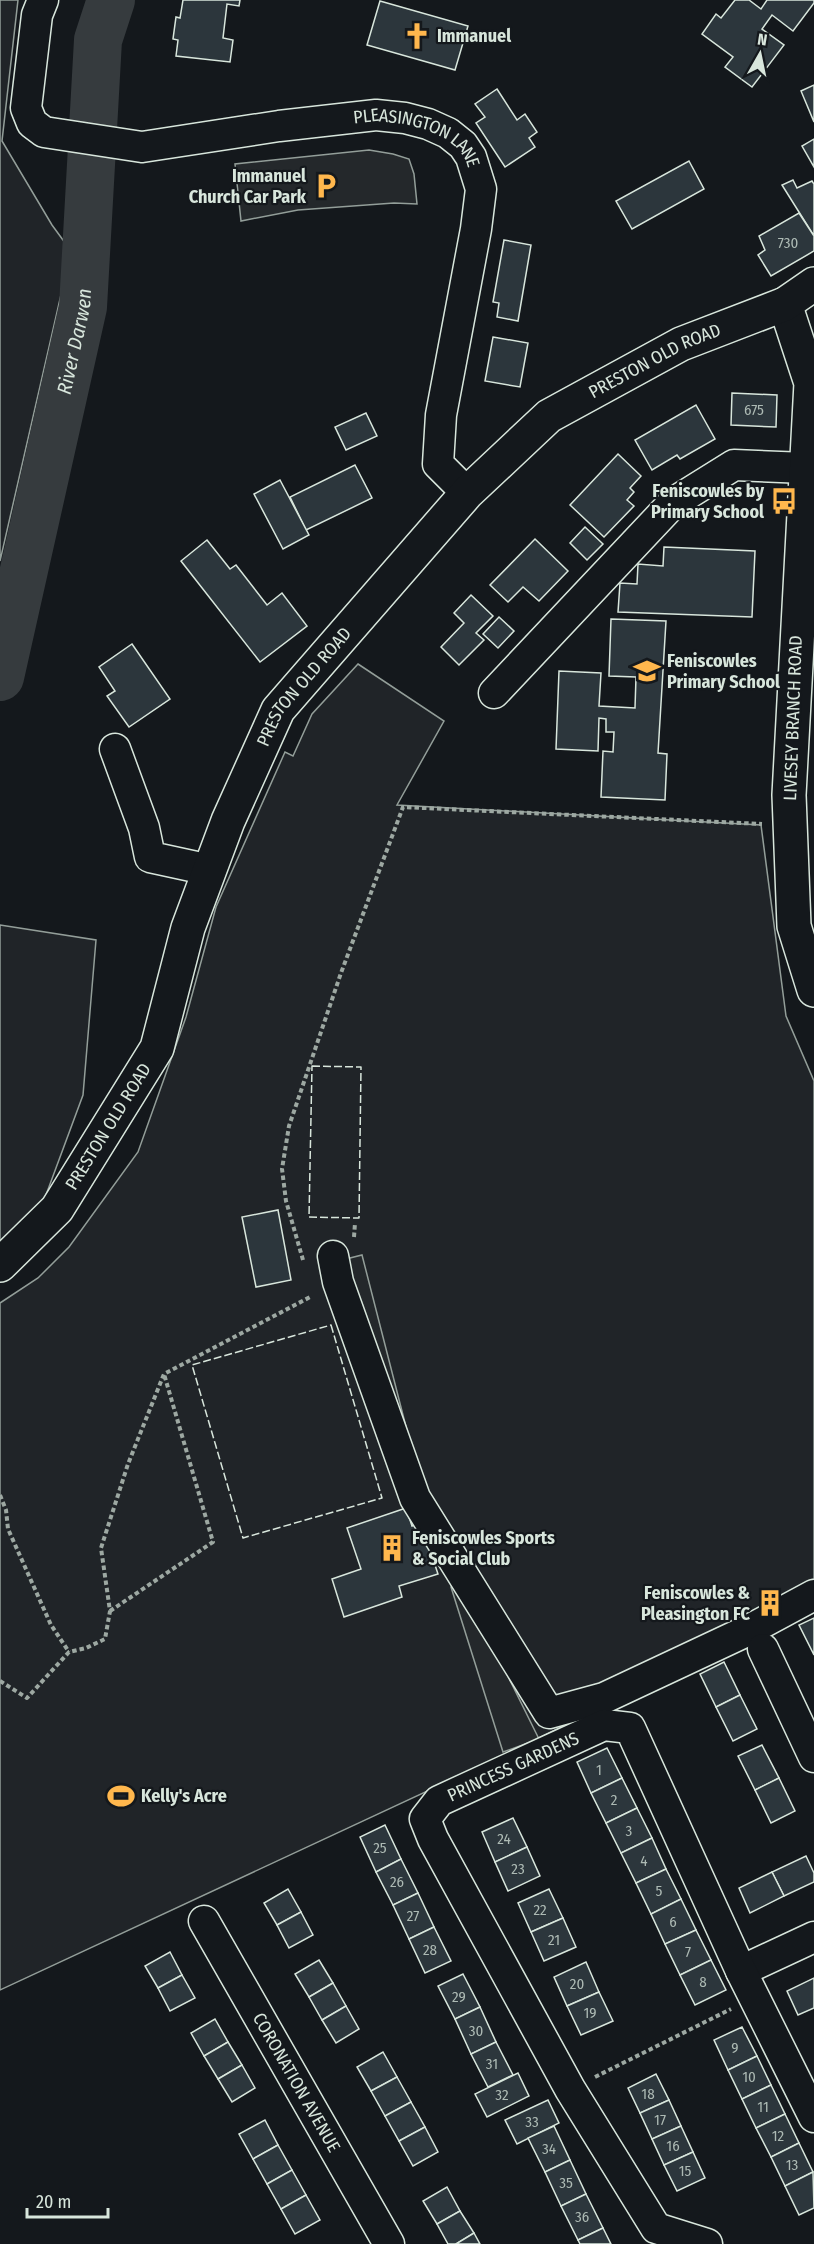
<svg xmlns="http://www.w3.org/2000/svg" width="814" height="2244" font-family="'Fira Sans Condensed',sans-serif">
  <rect width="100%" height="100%" fill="#14181c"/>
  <g fill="#202428" stroke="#939e99" stroke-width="1.5">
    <path d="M0 0H18L2 141 52 225 71 251 0 561Z"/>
    <path d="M358 664 444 721 397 805 761 825 786 1016 814 1081V1603L494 1760 0 1990V1303L38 1278 69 1247 138 1152 186 1017 216 907 285 752 293 756 312 714Z"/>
    <path d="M0 925 96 940 83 1095 43 1203 0 1241Z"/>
  </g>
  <g fill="#24282b" stroke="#939e99" stroke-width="1.5">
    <path d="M369 150 393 154 409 159 414 174 417 204 394 203 298 210 241 221 235 164Z"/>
    <path d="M362 1255 415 1462 338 1261Z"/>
    <path d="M463 1585 539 1739 503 1752 451 1587Z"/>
  </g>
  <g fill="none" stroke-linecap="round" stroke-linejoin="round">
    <path stroke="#363b3e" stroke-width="48" id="s1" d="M0 677 83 307 98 40 111 0"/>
  </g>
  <g fill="#2c363c" stroke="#d8e6dc" stroke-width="1.5">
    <path d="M183 0H240L239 6 227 4 223 38 233 40 230 62 176 56 178 40 173 39 176 17 180 18Z"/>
    <path d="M735 0H749L761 9 767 0H814V3L793 31 772 15 762 29 784 45 752 87 725 67 733 57 702 34 716 14 721 18Z"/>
    <path d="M380 1 468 26 455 70 367 45Z"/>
    <path d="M814 85V122L801 91Z"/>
    <path d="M497 89 517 120 525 114 537 132 529 138 535 147 505 167 476 123 485 117 475 104Z"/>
    <path d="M814 139V167L802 146Z"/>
    <path d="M689 161 704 189 632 229 616 201Z"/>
    <path d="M793 180 797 188 812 181 814 184V236L782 185Z"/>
    <path d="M799 213 814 236V251L771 276 758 255 765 250 759 236Z"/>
    <path d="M504 240 531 245 518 321 497 317 499 303 493 302Z"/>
    <path d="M493 337 528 343 520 387 485 381Z"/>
    <path d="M732 393 777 395 776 427 731 425Z"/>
    <path d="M696 405 715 439 680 459 677 455 652 470 635 440Z"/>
    <path d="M366 413 377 436 346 450 335 427Z"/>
    <path d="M618 454 641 476 630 488 634 492 627 500 634 506 604 537 570 505Z"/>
    <path d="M355 465 372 498 306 530 290 497Z"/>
    <path d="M280 480 309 535 283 549 254 494Z"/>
    <path d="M585 527 603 544 587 560 570 543Z"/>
    <path d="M535 539 568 571 539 601 523 587 508 602 490 585Z"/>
    <path d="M207 540 230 569 236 565 267 605 282 593 307 626 260 662 181 561Z"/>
    <path d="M664 547 755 551 752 617 618 612 620 583 637 584 638 564 663 566Z"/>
    <path d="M471 595 493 616 476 633 484 640 459 665 441 647 464 623 454 613Z"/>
    <path d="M499 617 514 631 498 648 483 634Z"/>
    <path d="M611 619 666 621 658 753 667 754 665 800 601 797 603 751 613 752 614 732H606V719L599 718 598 751 556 749 559 671 601 673 599 706 635 708 636 677 609 676Z"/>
    <path d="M132 644 170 699 129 727 107 696 115 691 99 667Z"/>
    <path d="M278 1210 291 1280 256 1287 242 1217Z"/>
    <path d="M406 1508 412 1526 421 1523 438 1574 399 1586 402 1597 344 1617 332 1579 361 1569 347 1528Z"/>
    <path d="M814 1618V1655L799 1625Z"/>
    <path d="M724 1662 740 1695 716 1707 700 1674Z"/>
    <path d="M740 1695 757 1729 733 1741 716 1707Z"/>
    <path d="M762 1745 779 1778 755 1790 738 1756Z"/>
    <path d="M607 1748 622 1778 591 1793 577 1762Z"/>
    <path d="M622 1778 637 1808 606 1823 591 1793Z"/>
    <path d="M779 1778 795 1811 771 1823 755 1790Z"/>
    <path d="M637 1808 652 1838 621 1853 606 1823Z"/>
    <path d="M513 1818 527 1847 495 1862 482 1832Z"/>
    <path d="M385 1825 401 1859 376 1872 360 1837Z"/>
    <path d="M652 1838 666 1869 636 1883 621 1853Z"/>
    <path d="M527 1847 540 1876 508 1891 495 1862Z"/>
    <path d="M806 1856 814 1873V1882L784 1896 772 1872Z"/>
    <path d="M401 1859 418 1893 393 1905 376 1872Z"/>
    <path d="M666 1869 681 1899 651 1914 636 1883Z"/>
    <path d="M772 1872 784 1896 750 1913 739 1888Z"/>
    <path d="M288 1889 301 1912 277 1925 264 1903Z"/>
    <path d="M549 1889 563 1918 531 1932 518 1903Z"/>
    <path d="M418 1893 434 1927 409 1939 393 1905Z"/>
    <path d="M681 1899 696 1930 665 1944 651 1914Z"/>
    <path d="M301 1912 313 1935 289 1948 277 1925Z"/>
    <path d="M563 1918 576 1947 544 1961 531 1932Z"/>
    <path d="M434 1927 451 1961 425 1973 409 1939Z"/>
    <path d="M696 1930 711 1960 680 1975 665 1944Z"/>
    <path d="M170 1952 182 1975 158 1988 145 1966Z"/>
    <path d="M319 1960 333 1983 309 1997 295 1974Z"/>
    <path d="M711 1960 726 1990 695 2005 680 1975Z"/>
    <path d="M586 1962 599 1992 567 2006 554 1977Z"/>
    <path d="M463 1974 480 2007 455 2019 438 1986Z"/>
    <path d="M182 1975 195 1998 170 2011 158 1988Z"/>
    <path d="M814 1978V2008L798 2015 787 1991Z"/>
    <path d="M333 1983 346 2006 322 2020 309 1997Z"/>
    <path d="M599 1992 613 2021 581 2035 567 2006Z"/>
    <path d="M346 2006 359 2029 336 2043 322 2020Z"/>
    <path d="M480 2007 496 2042 471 2054 455 2019Z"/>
    <path d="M215 2019 228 2042 204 2056 191 2033Z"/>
    <path d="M742 2027 757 2056 728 2070 714 2040Z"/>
    <path d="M228 2042 242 2065 218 2079 204 2056Z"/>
    <path d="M496 2042 513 2075 488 2087 471 2054Z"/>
    <path d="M383 2052 397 2077 371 2091 357 2067Z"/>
    <path d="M757 2056 771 2085 742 2099 728 2070Z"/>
    <path d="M242 2065 255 2088 232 2102 218 2079Z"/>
    <path d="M518 2073 529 2096 487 2117 475 2094Z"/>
    <path d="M656 2074 669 2100 640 2113 628 2088Z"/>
    <path d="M397 2077 411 2102 385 2116 371 2091Z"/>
    <path d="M771 2085 785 2114 756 2128 742 2099Z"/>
    <path d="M548 2100 559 2123 517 2144 505 2120Z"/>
    <path d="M669 2100 681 2126 652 2139 640 2113Z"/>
    <path d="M411 2102 425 2127 399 2141 385 2116Z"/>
    <path d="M785 2114 799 2143 771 2157 756 2128Z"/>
    <path d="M265 2120 278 2145 253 2159 239 2134Z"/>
    <path d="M554 2126 570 2160 545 2172 528 2138Z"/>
    <path d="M681 2126 693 2152 664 2165 652 2139Z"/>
    <path d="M425 2127 438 2152 413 2166 399 2141Z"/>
    <path d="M799 2143 813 2172 785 2186 771 2157Z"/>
    <path d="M278 2145 292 2170 267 2184 253 2159Z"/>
    <path d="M693 2152 705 2178 677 2191 664 2165Z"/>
    <path d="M570 2160 586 2194 561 2206 545 2172Z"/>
    <path d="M292 2170 306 2195 281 2209 267 2184Z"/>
    <path d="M813 2172 814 2208 799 2215 785 2186Z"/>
    <path d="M447 2187 460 2211 437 2224 423 2201Z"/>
    <path d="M586 2194 603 2228 578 2240 561 2206Z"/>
    <path d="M306 2195 320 2220 295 2234 281 2209Z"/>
    <path d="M460 2211 474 2233 456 2244H448L437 2224Z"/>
    <path d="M603 2228 611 2244H580L578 2240Z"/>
    <path d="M474 2233 480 2244H456Z"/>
  </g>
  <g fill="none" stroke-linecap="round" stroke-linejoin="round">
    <defs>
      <g id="minor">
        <path id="s2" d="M43 0 37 15 26 108 32 123 44 132 142 147 279 126 376 115 405 118 428 124 448 133 463 145 471 157 481 189 476 229 441 415 438 464 467 493"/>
        <path d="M494 693 673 503 734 465 806 468"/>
        <path d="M115 749 144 828 150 857 210 870"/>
        <path d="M333 1256 338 1282 415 1498 549 1713 604 1698 751 1629 814 1595"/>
        <path d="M763 1649 814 1757"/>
        <path id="s3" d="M204 1921 389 2244"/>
        <path d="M741 1971 814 1937"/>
        <path id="s4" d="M707 2244 656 2228 570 2089 433 1839 425 1819 439 1801 604 1725 630 1728 741 1971 814 2117"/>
      </g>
      <g id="major">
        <path d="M785 304 811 383 789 795 794 926 814 990"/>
        <path id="s5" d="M0 1265 57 1209 157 1048 188 928 228 821 278 710 467 493 549 416 681 344 785 304 814 284"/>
      </g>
    </defs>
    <use href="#minor" stroke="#d8e6dc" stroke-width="33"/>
    <use href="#major" stroke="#d8e6dc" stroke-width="36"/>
    <g stroke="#9da8a2" stroke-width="4" stroke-dasharray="4.5 3" stroke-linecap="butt">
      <path d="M354 1237 355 1223"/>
      <path d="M303 1260 286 1201 282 1169 289 1126 341 973 403 807 762 824"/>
      <path d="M0 1495 6 1510 8 1529 51 1625 69 1652"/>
      <path d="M110 1611 213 1542 164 1374"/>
      <path d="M0 1681 27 1698 69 1652 86 1648 105 1639 110 1611 101 1548 128 1464 164 1374 312 1296"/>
      <path d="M595 2077 731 2009"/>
    </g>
    <use href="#minor" stroke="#14181c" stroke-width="30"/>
    <use href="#major" stroke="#14181c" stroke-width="33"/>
    <g stroke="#d8e6dc" stroke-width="1.5" stroke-dasharray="8 3" stroke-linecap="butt">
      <path d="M312 1066 361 1067 359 1218 309 1217Z"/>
      <path d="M331 1325 382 1498 243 1538 192 1365Z"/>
    </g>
  </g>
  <defs>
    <symbol id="church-bare" viewBox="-9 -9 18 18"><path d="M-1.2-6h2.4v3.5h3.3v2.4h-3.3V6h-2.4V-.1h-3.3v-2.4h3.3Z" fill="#ffb74d" stroke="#14181c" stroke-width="2.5" paint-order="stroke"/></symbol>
    <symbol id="parking-bare" viewBox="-9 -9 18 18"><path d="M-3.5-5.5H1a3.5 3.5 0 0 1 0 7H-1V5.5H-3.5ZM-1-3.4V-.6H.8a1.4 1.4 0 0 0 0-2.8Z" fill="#ffb74d" stroke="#14181c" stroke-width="2.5" paint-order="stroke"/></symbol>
    <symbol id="bus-bare" viewBox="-9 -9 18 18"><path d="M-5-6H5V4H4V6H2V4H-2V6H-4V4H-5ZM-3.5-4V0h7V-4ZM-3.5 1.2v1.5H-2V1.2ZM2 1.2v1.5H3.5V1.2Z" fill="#ffb74d" stroke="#14181c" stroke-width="2.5" paint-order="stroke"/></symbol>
    <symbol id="school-bare" viewBox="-9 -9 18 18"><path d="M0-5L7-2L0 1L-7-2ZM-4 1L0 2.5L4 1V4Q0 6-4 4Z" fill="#ffb74d" stroke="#14181c" stroke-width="2.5" paint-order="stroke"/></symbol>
    <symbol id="building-bare" viewBox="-9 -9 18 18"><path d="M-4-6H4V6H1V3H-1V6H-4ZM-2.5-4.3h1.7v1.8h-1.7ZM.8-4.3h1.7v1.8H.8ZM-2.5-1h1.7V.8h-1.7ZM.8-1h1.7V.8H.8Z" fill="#ffb74d" stroke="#14181c" stroke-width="2.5" paint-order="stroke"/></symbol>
    <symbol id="stadium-bare" viewBox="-9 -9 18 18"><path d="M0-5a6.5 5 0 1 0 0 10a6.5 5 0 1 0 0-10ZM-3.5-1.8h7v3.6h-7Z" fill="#ffb74d" stroke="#14181c" stroke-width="2.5" paint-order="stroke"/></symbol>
  </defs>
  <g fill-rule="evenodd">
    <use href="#church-bare" x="398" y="17" width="38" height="38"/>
    <use href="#parking-bare" x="307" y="167" width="38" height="38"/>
    <use href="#bus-bare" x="765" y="482" width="38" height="38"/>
    <use href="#school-bare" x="628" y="652" width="38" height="38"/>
    <use href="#building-bare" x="373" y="1529" width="38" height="38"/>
    <use href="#building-bare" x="751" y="1584" width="38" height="38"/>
    <use href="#stadium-bare" x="102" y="1777" width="38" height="38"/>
  </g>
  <g text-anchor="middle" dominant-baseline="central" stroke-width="4.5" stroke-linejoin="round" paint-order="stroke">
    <g font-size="15" fill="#adbab4">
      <text x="788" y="243">730</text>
      <text x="754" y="410">675</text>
      <text x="599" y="1770">1</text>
      <text x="614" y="1800">2</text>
      <text x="629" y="1831">3</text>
      <text x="504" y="1839">24</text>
      <text x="380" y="1848">25</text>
      <text x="644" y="1861">4</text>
      <text x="518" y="1869">23</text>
      <text x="397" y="1882">26</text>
      <text x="659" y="1891">5</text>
      <text x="540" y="1910">22</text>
      <text x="413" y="1916">27</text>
      <text x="673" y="1922">6</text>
      <text x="554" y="1940">21</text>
      <text x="430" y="1950">28</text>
      <text x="688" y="1952">7</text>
      <text x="703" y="1982">8</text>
      <text x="577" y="1984">20</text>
      <text x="459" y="1997">29</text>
      <text x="590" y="2013">19</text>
      <text x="476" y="2031">30</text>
      <text x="735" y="2048">9</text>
      <text x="492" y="2064">31</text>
      <text x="749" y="2077">10</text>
      <text x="648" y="2094">18</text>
      <text x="502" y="2095">32</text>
      <text x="763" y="2107">11</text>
      <text x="660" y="2120">17</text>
      <text x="532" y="2122">33</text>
      <text x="778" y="2136">12</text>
      <text x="673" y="2146">16</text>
      <text x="549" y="2149">34</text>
      <text x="792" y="2165">13</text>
      <text x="685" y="2171">15</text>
      <text x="566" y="2183">35</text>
      <text x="582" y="2217">36</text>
    </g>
    <g font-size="18" font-weight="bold" fill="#d8e6dc" stroke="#14181c" text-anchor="start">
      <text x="437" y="36">Immanuel</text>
      <text x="306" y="176" text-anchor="end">Immanuel<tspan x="306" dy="21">Church Car Park</tspan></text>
      <text x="764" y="491" text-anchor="end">Feniscowles by<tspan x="764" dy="21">Primary School</tspan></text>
      <text x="667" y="661">Feniscowles<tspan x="667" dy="21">Primary School</tspan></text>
      <text x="412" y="1538">Feniscowles Sports<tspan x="412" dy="21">&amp; Social Club</tspan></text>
      <text x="750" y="1593" text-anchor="end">Feniscowles &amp;<tspan x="750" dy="21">Pleasington FC</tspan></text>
      <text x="141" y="1796">Kelly's Acre</text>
    </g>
    <g font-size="18" fill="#d8e6dc" stroke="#14181c">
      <text stroke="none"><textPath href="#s2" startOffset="524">PLEASINGTON LANE</textPath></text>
      <text stroke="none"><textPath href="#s5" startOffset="1149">PRESTON OLD ROAD</textPath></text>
      <text stroke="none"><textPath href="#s5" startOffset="663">PRESTON OLD ROAD</textPath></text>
      <text transform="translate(793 718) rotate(-88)">LIVESEY BRANCH ROAD</text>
      <text stroke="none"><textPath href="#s5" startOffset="177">PRESTON OLD ROAD</textPath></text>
      <text stroke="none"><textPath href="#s4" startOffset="628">PRINCESS GARDENS</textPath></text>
      <text stroke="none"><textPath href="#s3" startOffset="186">CORONATION AVENUE</textPath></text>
    </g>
    <g font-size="20" font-style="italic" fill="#d8e6dc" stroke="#14181c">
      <text stroke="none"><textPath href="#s1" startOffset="344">River Darwen</textPath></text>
    </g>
  </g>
  <g transform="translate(760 54) rotate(9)" stroke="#14181c" stroke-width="4.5" paint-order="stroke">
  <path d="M0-4.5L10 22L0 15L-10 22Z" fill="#d8e6dc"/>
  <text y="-9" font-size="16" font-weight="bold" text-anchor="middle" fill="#d8e6dc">N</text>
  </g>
  <path d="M27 2208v9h81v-9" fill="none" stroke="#d8e6dc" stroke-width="3"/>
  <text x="36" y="2208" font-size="18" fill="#d8e6dc" stroke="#14181c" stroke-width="4.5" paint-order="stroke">20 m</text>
</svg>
